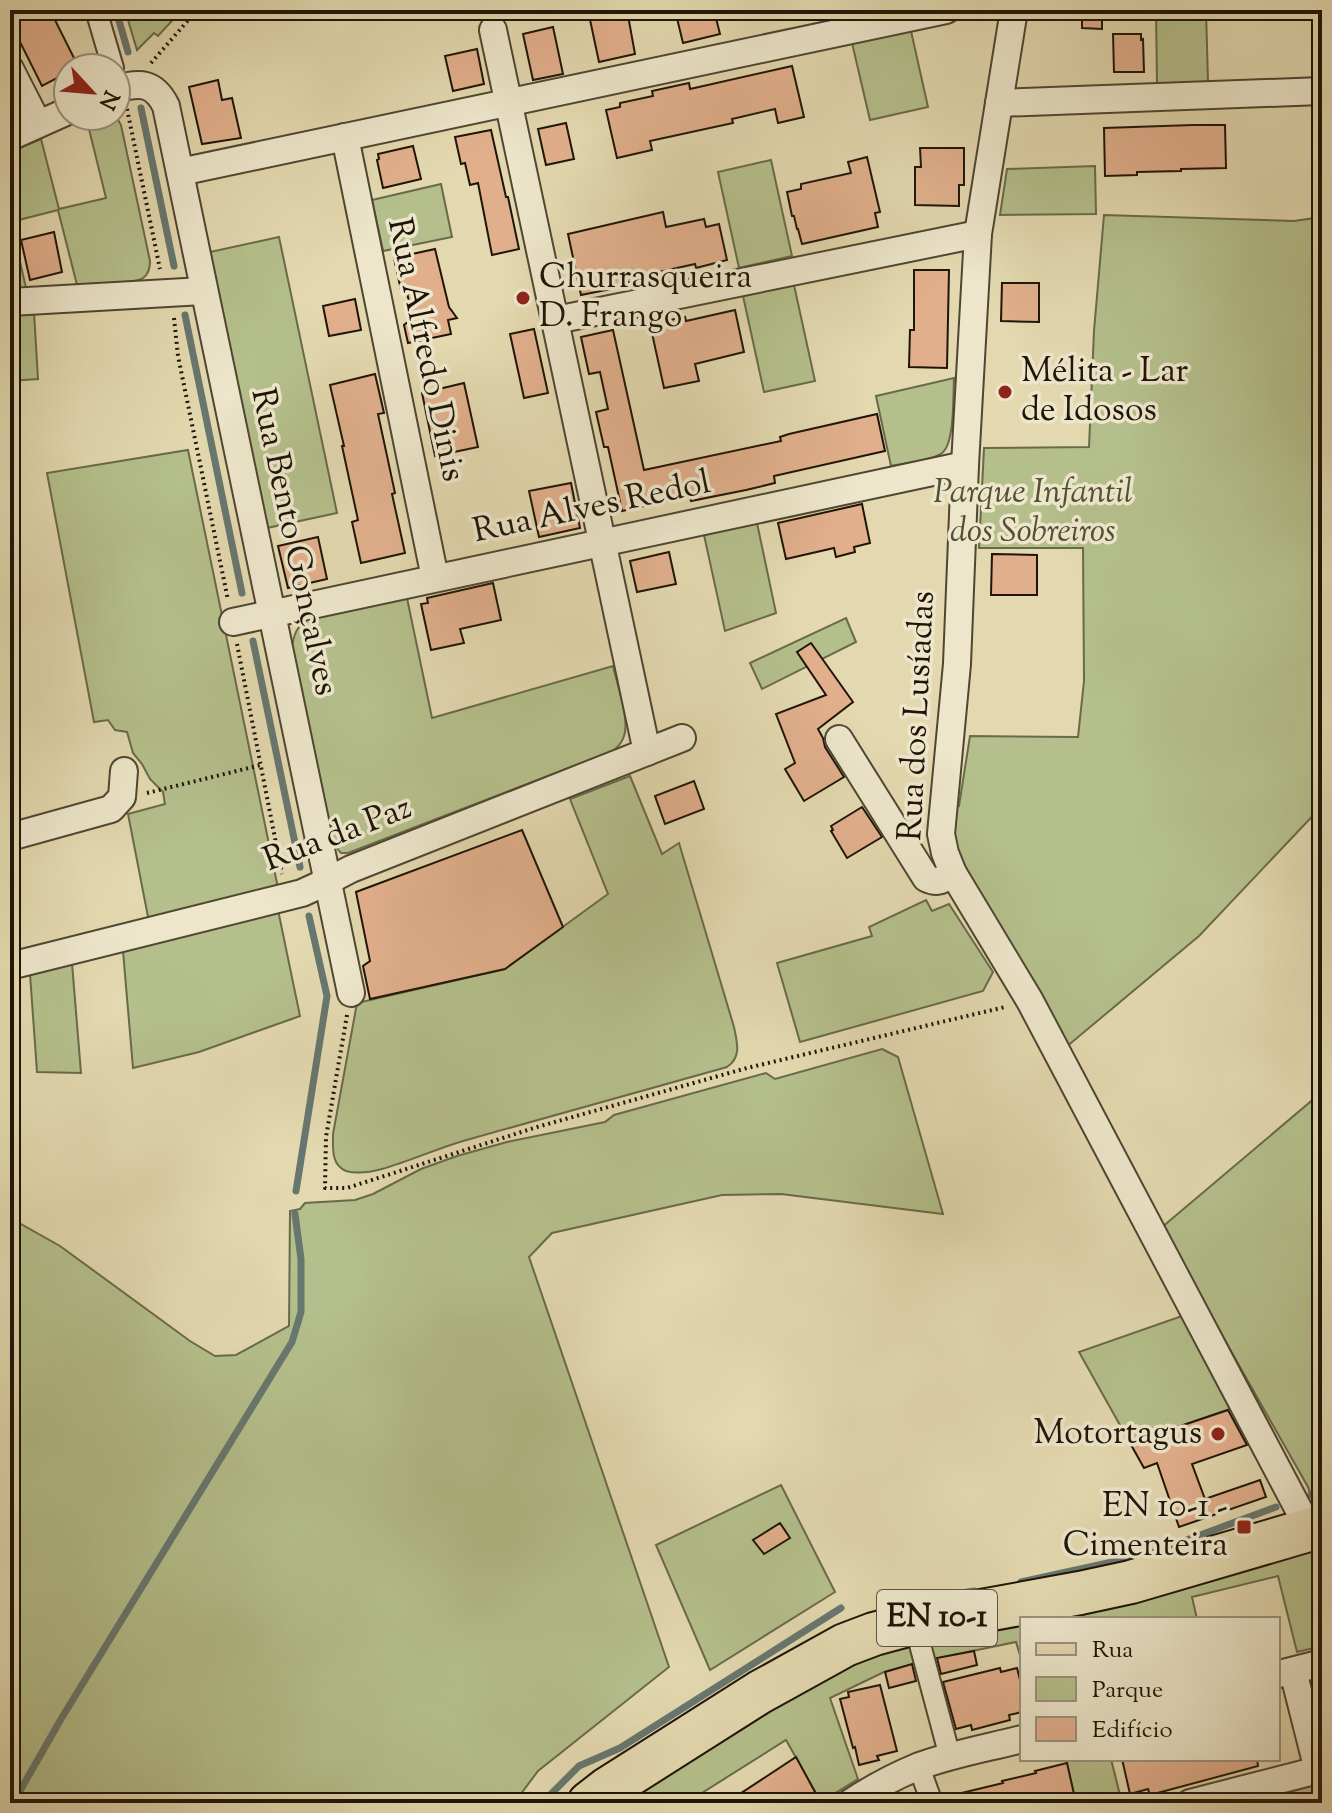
<svg xmlns="http://www.w3.org/2000/svg" width="1332" height="1813" font-family="'Sorts Mill Goudy',serif">
  <rect width="100%" height="100%" fill="#e3d8af"/>
  <filter id="stains"><feTurbulence type="fractalNoise" baseFrequency=".0025" numOctaves="4"/><feColorMatrix values="0 0 0 0 .2 0 0 0 0 .09 0 0 0 0 .02 0 0 0 .5 -.17"/></filter>
  <radialGradient id="worn" r=".72"><stop offset=".6" stop-color="#630" stop-opacity="0"/><stop offset="1" stop-color="#630" stop-opacity=".3"/></radialGradient>
  <g fill="#b4bf8b" stroke="#696a4a" stroke-width="2">
    <path d="M125 10H182L158 36 154 33 137 50Z"/>
    <path d="M1156 10H1206L1208 82 1157 84Z"/>
    <path d="M911 31 928 107 870 120 852 43Z"/>
    <path d="M95 116H116L121 125 150 261C150 268 149 274 143 278 133 285 90 284 77 285L58 210 11 222 26 288H10V152L41 139 59 209 106 198 87 121Z"/>
    <path d="M771 160 792 256 739 268 718 172Z"/>
    <path d="M1095 166 1096 214 1000 215 1007 169Z"/>
    <path d="M441 184 452 237 383 251 372 200Z"/>
    <path d="M1104 215 1294 221 1322 217V806L1199 936 1065 1048 1030 975 961 870 952 827 955 806H959L970 736 1078 737 1084 681 1083 548H979L984 448 1089 447 1094 331Z"/>
    <path d="M279 237 337 513 267 528 210 252Z"/>
    <path d="M794 285 815 381 764 392 743 296Z"/>
    <path d="M34 312 38 379 10 381V313Z"/>
    <path d="M954 378C953 395 955 443 942 453 931 461 905 463 891 466L876 396Z"/>
    <path d="M188 450 278 888 149 922 128 814 165 804 163 792 150 779 142 764 133 753 127 732 115 730 108 720 94 722 47 473Z"/>
    <path d="M757 523 776 613 725 631 704 535Z"/>
    <path d="M407 598 432 718 613 666C617 684 630 720 624 736 622 743 618 747 613 751L348 853H341L333 843 292 649C293 635 297 625 310 618Z"/>
    <path d="M846 618 856 642 762 689 750 663Z"/>
    <path d="M630 776 662 854 679 843 734 1027C737 1042 742 1057 727 1067 639 1091 551 1116 463 1141 436 1149 410 1161 382 1169 371 1172 357 1174 346 1171 331 1165 333 1148 333 1134L357 1003 505 969 608 894 570 799Z"/>
    <path d="M926 900 932 911 949 904 993 972 983 991 800 1042 777 963 872 936 869 927Z"/>
    <path d="M278 910 300 1016 199 1052 133 1068 123 951Z"/>
    <path d="M72 963 81 1073 37 1072 30 974Z"/>
    <path d="M882 1049 898 1057 943 1214 781 1194 722 1195 552 1233 529 1257 669 1667 538 1771 514 1803H10V1218L60 1246 190 1341 215 1356 236 1355 289 1326 290 1211 300 1209 305 1203 355 1200 373 1194 421 1169 457 1156 507 1142 605 1122 614 1115 766 1073 775 1079Z"/>
    <path d="M1322 1092V1505H1314L1308 1487 1161 1228Z"/>
    <path d="M1182 1316 1230 1409 1130 1443 1079 1352Z"/>
    <path d="M781 1485 835 1592 710 1670 656 1545Z"/>
    <path d="M1322 1544V1646L1297 1652 1278 1576 1192 1597 1197 1619H1035Z"/>
    <path d="M1022 1621V1662L1016 1642 929 1660 884 1672 830 1698 858 1779 821 1802 786 1740 686 1803H617L769 1708 886 1647Z"/>
    <path d="M1066 1759H1111L1122 1803H1076Z"/>
    <path d="M1322 1781V1803H1232Z"/>
  </g>
  <g fill="none" stroke-linecap="round" stroke-linejoin="round">
    <g stroke="#67776f" stroke-width="7">
      <path d="M116 10 128 52"/>
      <path d="M141 108 174 266"/>
      <path d="M185 315 242 593"/>
      <path d="M253 641 300 867"/>
      <path d="M296 1191 327 996 309 916"/>
      <path d="M1311 1495 1322 1492"/>
      <path d="M1021 1582 1149 1554 1276 1507"/>
      <path d="M887 1598 948 1595 974 1591"/>
      <path d="M13 1803 61 1719 292 1342 301 1312V1259L295 1214"/>
      <path d="M542 1803 579 1766 620 1748 841 1608"/>
    </g>
  </g>
  <g fill="#e1af8c" stroke="#1e1508" stroke-width="2">
    <path d="M20 10H50L77 64 61 72 63 75 42 86 10 22V15Z"/>
    <path d="M612 10H627L635 54 599 62 589 15Z"/>
    <path d="M675 10H714L720 34 683 43Z"/>
    <path d="M1082 10H1102V29L1082 28Z"/>
    <path d="M553 27 563 74 533 80 523 34Z"/>
    <path d="M1113 34H1141V40L1143 39 1144 72H1114Z"/>
    <path d="M477 49 484 84 453 91 445 56Z"/>
    <path d="M792 66 804 117 778 123 775 109 732 119 733 123 650 141 652 150 617 158 606 110 620 107V103L653 96 652 91 689 83 690 89Z"/>
    <path d="M218 80 222 100 232 98 241 138 202 144 189 87Z"/>
    <path d="M566 123 574 159 546 165 538 129Z"/>
    <path d="M1193 125H1225L1226 168 1181 169V171L1137 172V175L1105 176 1104 128Z"/>
    <path d="M491 130 506 197H508L519 249 492 255 478 183 470 185 465 163 461 164 455 137Z"/>
    <path d="M413 146 421 179 383 188 377 160 379 159 378 154Z"/>
    <path d="M920 148H964V185H959V206L915 205V167H921Z"/>
    <path d="M867 157 880 212 875 213 878 227 802 244 798 229H797L794 216H792L787 192 801 189V184L851 173 848 162Z"/>
    <path d="M663 212 666 227 704 219 706 227 719 224 727 260 696 268 695 264 659 272 660 275 625 283 626 286 581 295 568 234Z"/>
    <path d="M54 232 62 272 30 280 21 240Z"/>
    <path d="M435 249 449 307 457 318 448 320 451 334 408 343 404 325 413 318 406 289 401 290 394 258Z"/>
    <path d="M914 270H949L947 368 909 367 910 330H914Z"/>
    <path d="M1002 283H1039V322L1001 321Z"/>
    <path d="M355 299 361 330 329 336 323 306Z"/>
    <path d="M735 310 744 352 695 364 699 381 664 388 650 324 685 317 686 321Z"/>
    <path d="M534 329 548 393 524 398 510 334Z"/>
    <path d="M613 330 644 470 781 441 780 437 789 434 877 414 885 451 774 476 775 483 746 490 691 501 690 496 622 511 608 447H604L596 412 608 409 600 372 589 374 581 337Z"/>
    <path d="M375 374 384 413 378 414 395 493 392 494 405 553 361 563 352 522 358 520 342 446H344L330 385Z"/>
    <path d="M464 383 478 447 435 456 422 393Z"/>
    <path d="M571 483 580 528 539 537 529 491Z"/>
    <path d="M862 504 870 543 854 547 855 552 836 557 834 548 786 559 778 523Z"/>
    <path d="M318 537 327 579 288 588 278 546Z"/>
    <path d="M669 552 676 584 637 592 630 561Z"/>
    <path d="M992 554 1037 555V595H991Z"/>
    <path d="M493 583 501 620 460 629 464 643 431 650 421 604 428 603 427 598Z"/>
    <path d="M811 643 853 702 818 729 823 738 825 747 844 777 804 801 785 769 795 763 776 714 826 695 797 652Z"/>
    <path d="M694 781 704 809 665 824 655 796Z"/>
    <path d="M862 807 882 837 847 858 831 831 833 830 831 826Z"/>
    <path d="M522 830 563 927 505 969 370 999 363 966 370 961 356 892Z"/>
    <path d="M1228 1410 1247 1445 1192 1464 1205 1499 1260 1480 1266 1497 1179 1527 1157 1463 1144 1468 1130 1443Z"/>
    <path d="M780 1523 790 1538 764 1554 753 1540Z"/>
    <path d="M974 1651 977 1665 941 1674 937 1658Z"/>
    <path d="M912 1664 916 1681 889 1688 885 1672Z"/>
    <path d="M1000 1668 1001 1672 1017 1668 1022 1688V1712L1009 1715 1010 1720 972 1730 971 1725 956 1729 943 1682Z"/>
    <path d="M880 1685 897 1751 877 1756 879 1760 859 1765 855 1747 853 1748 840 1699 849 1697 848 1692Z"/>
    <path d="M796 1757 815 1792 798 1803H726Z"/>
    <path d="M1122 1759H1257L1258 1766 1150 1795 1148 1789 1130 1794Z"/>
    <path d="M1067 1763 1076 1803H950L949 1796 1003 1783 1002 1781 1036 1773 1035 1771Z"/>
  </g>
  <g fill="none" stroke-linecap="round" stroke-linejoin="round">
    <defs>
      <g id="pedestrian">
        <path d="M96 10 113 68"/>
        <path d="M918 1637 950 1757"/>
        <path d="M919 1767 932 1803"/>
      </g>
      <g id="minor">
        <path d="M1014 10 978 234 965 465 957 664 941 834 945 853 953 873 1030 1001 1309 1529"/>
        <path d="M493 30 647 752"/>
        <path d="M10 69 38 124"/>
        <path d="M116 89C140 82 154 82 166 106L351 993"/>
        <path d="M999 103 1322 91"/>
        <path d="M10 137 68 111"/>
        <path d="M345 137 435 578"/>
        <path d="M180 172 946 10"/>
        <path d="M10 302 203 291"/>
        <path d="M556 320 978 234"/>
        <path d="M233 622 965 465"/>
        <path d="M839 739 926 878C938 884 942 880 953 873"/>
        <path d="M10 837 111 809 122 797 124 771"/>
        <path d="M10 966 302 893 326 882 351 869 682 738"/>
        <path d="M1293 1671 1318 1770"/>
        <path d="M1279 1674 1322 1663"/>
        <path d="M850 1803C871 1789 893 1777 917 1767 951 1754 987 1748 1022 1739"/>
        <path d="M1190 1803 1322 1769"/>
      </g>
      <path id="primary" d="M589 1803 607 1789 760 1692 845 1645 874 1634 915 1623 1080 1593 1131 1582 1322 1526"/>
    </defs>
    <use href="#pedestrian" stroke="#4f4632" stroke-width="24"/>
    <use href="#minor" stroke="#4f4632" stroke-width="30"/>
    <use href="#primary" stroke="#1e1508" stroke-width="46"/>
    <g stroke="#1e1508" stroke-width="4" stroke-dasharray="2 4" stroke-linecap="butt">
      <path d="M151 63 197 10"/>
      <path d="M127 109 160 269"/>
      <path d="M174 318 178 356 228 600"/>
      <path d="M237 644 282 874"/>
      <path d="M147 793 261 765"/>
      <path d="M347 1015 326 1137 325 1188H347L537 1127 747 1068 1005 1007"/>
    </g>
    <use href="#pedestrian" stroke="#ede6cb" stroke-width="20"/>
    <use href="#minor" stroke="#ede6cb" stroke-width="26"/>
    <use href="#primary" stroke="#e3d8af" stroke-width="42"/>
  </g>
  <g fill="#8f2418" stroke="#ede6cb" stroke-width="3">
    <circle cx="523" cy="298" r="8"/>
    <circle cx="1005" cy="392" r="8"/>
    <circle cx="1218" cy="1434" r="8"/>
    <rect x="1236" y="1519" width="16" height="16" rx="4"/>
  </g>
  <g text-anchor="middle" dominant-baseline="central" stroke-width="7" stroke-linejoin="round" paint-order="stroke">
    <rect fill="#ede6cb" stroke="#5c5442" stroke-width="2" x="877" y="1590" width="120" height="56" rx="6"/>
    <g font-size="32" font-weight="bold" fill="#1e1508">
      <text x="937" y="1618">EN 10-1</text>
    </g>
    <g font-size="34" fill="#1e1508" stroke="#ede6cb" text-anchor="start">
      <text x="539" y="278">Churrasqueira<tspan x="539" dy="39">D. Frango</tspan></text>
      <text x="1021" y="372">Mélita - Lar<tspan x="1021" dy="39">de Idosos</tspan></text>
      <text x="1202" y="1434" text-anchor="end">Motortagus</text>
      <text x="1228" y="1507" text-anchor="end">EN 10-1 -<tspan x="1228" dy="39">Cimenteira</tspan></text>
    </g>
    <g font-size="34" fill="#1e1508" stroke="#ede6cb">
      <text transform="translate(425 350) rotate(78)">Rua Alfredo Dinis</text>
      <text transform="translate(592 508) rotate(-12)">Rua Alves Redol</text>
      <text transform="translate(293 542) rotate(78)">Rua Bento Gonçalves</text>
      <text transform="translate(918 716) rotate(-87)">Rua dos Lusíadas</text>
      <text transform="translate(338 835) rotate(-21)">Rua da Paz</text>
    </g>
    <g font-size="34" font-style="italic" fill="#525036" stroke="#ede6cb">
      <text x="1033" y="493">Parque Infantil<tspan x="1033" dy="39">dos Sobreiros</tspan></text>
    </g>
  </g>
  <rect width="1332" height="1813" fill="none" stroke="#e3d8af" stroke-width="40"/>
  <rect x="12" y="12" width="1308" height="1789" fill="none" stroke="#1e1508" stroke-width="4"/>
  <rect x="20" y="20" width="1292" height="1773" fill="none" stroke="#1e1508" stroke-width="2"/>
  <rect x="1020" y="1617" width="260" height="144" fill="#ede6cb" stroke="#9a927d" stroke-width="2"/>
  <rect x="1036" y="1643" width="40" height="12" fill="#e3d8af" stroke="#9a927d" stroke-width="2"/>
  <text x="1092" y="1657" font-size="24" fill="#1e1508">Rua</text>
  <rect x="1036" y="1677" width="40" height="24" fill="#b4bf8b" stroke="#9a927d" stroke-width="2"/>
  <text x="1092" y="1697" font-size="24" fill="#1e1508">Parque</text>
  <rect x="1036" y="1717" width="40" height="24" fill="#e1af8c" stroke="#9a927d" stroke-width="2"/>
  <text x="1092" y="1737" font-size="24" fill="#1e1508">Edifício</text>
  <g transform="translate(92 92) rotate(116)"><circle r="38" fill="#ede6cb" stroke="#9a927d" stroke-width="2"/>
  <path d="M0-6L14 30L0 20L-14 30Z" fill="#8f2418"/>
  <text y="-12" font-size="22" font-weight="bold" text-anchor="middle" fill="#1e1508">N</text>
  </g>
  <rect width="100%" height="100%" filter="url(#stains)"/>
  <rect width="100%" height="100%" fill="url(#worn)"/>
</svg>
